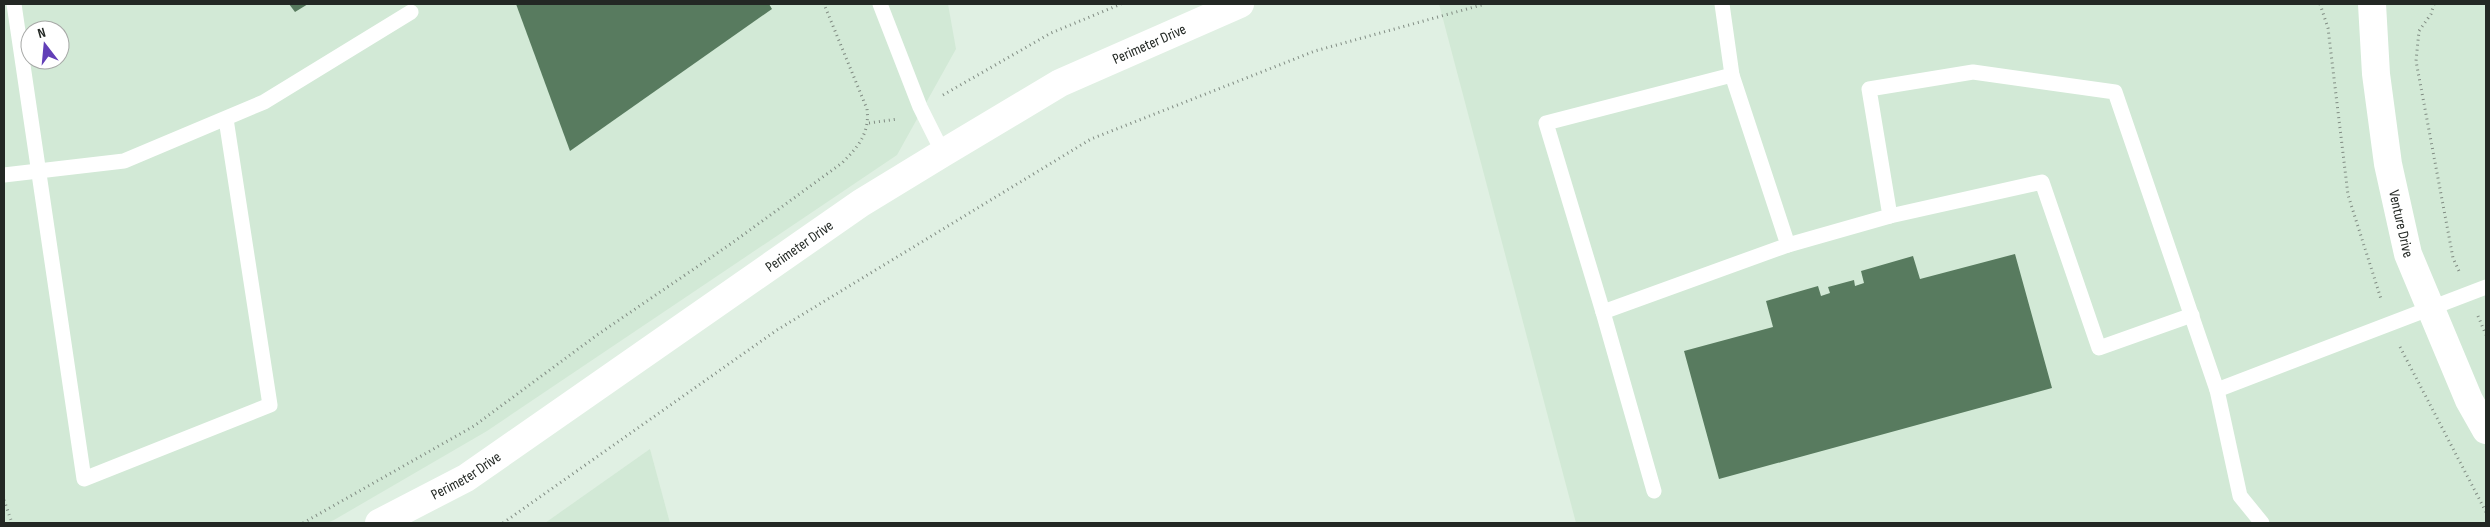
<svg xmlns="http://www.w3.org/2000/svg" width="2490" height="527" font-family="'Sofia Sans Condensed',sans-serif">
  <rect width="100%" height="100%" fill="#e0f0e3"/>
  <g fill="#d2e9d6" fill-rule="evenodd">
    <path d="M4 4H948L956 49 897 155 487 431 334 520 327 523H4ZM30 30H60V60H30Z"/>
    <path d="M1439 4H2486V523H1576Z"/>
    <path d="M650 449 670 523H545Z"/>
  </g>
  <g fill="#587b5f">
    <path d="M289 4H308L295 12Z"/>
    <path d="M516 4H769L772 9 570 151Z"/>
    <path d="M2015 254 2052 388 1719 479 1684 351 1773 327 1766 301 1818 286 1821 296 1830 293 1828 287 1854 280 1855 286 1864 283 1861 271 1913 256 1920 279Z"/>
  </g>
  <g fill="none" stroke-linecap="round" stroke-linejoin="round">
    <g stroke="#818c83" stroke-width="3" stroke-dasharray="1 4" stroke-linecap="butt">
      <path d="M2320 4 2328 28 2348 195 2381 299"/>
      <path d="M2434 4 2431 14 2419 31 2416 61 2453 258 2459 271"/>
      <path d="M943 95 1051 33 1121 4"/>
      <path d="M869 123 898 119"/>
      <path d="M2478 316 2486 335"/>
      <path d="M2400 347 2486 512"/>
      <path d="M4 500 12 523"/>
      <path d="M303 523 474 426 597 335 732 243 842 163C858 147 870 133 867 109L824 4"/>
      <path d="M503 523 777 330 1091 139 1315 51 1485 4"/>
    </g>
    <g stroke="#fff" stroke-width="15">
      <path d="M14 4 84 479 270 405 226 119"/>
      <path d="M880 4 920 107 943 153"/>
      <path d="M4 175 124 161 264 102 411 12"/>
      <path d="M1890 216 2042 182 2099 348 2192 315"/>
      <path d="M1788 245 1890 216 1869 89 1973 72 2115 92 2217 390 2486 287"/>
      <path d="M1603 312 1546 123 1732 75"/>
      <path d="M2217 390 2240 496 2262 523"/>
      <path d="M1654 491 1603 312 1788 245 1732 75 1722 4"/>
    </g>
    <path stroke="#fff" stroke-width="28" id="s1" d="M2372 4 2376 74 2388 164 2408 254 2469 400 2486 430"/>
    <path stroke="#fff" stroke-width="28" id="s2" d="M379 523 466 478 861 203 943 153 1060 83 1240 4"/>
  </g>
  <g text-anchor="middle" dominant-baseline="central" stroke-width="4.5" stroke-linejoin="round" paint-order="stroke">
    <g font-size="15" fill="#232824" stroke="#fff">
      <text stroke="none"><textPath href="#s2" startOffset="909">Perimeter Drive</textPath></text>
      <text stroke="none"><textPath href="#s1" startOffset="222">Venture Drive</textPath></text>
      <text stroke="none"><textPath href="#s2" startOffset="504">Perimeter Drive</textPath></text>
      <text stroke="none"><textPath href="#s2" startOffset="99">Perimeter Drive</textPath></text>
    </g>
  </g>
  <rect width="2490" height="527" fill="none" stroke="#232824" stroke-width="10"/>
  <g transform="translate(45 45) rotate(344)"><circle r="24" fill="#ffffff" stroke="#a7a9a7"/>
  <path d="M0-4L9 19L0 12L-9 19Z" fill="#623fb7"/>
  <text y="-8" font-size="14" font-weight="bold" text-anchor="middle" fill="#232824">N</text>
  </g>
</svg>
